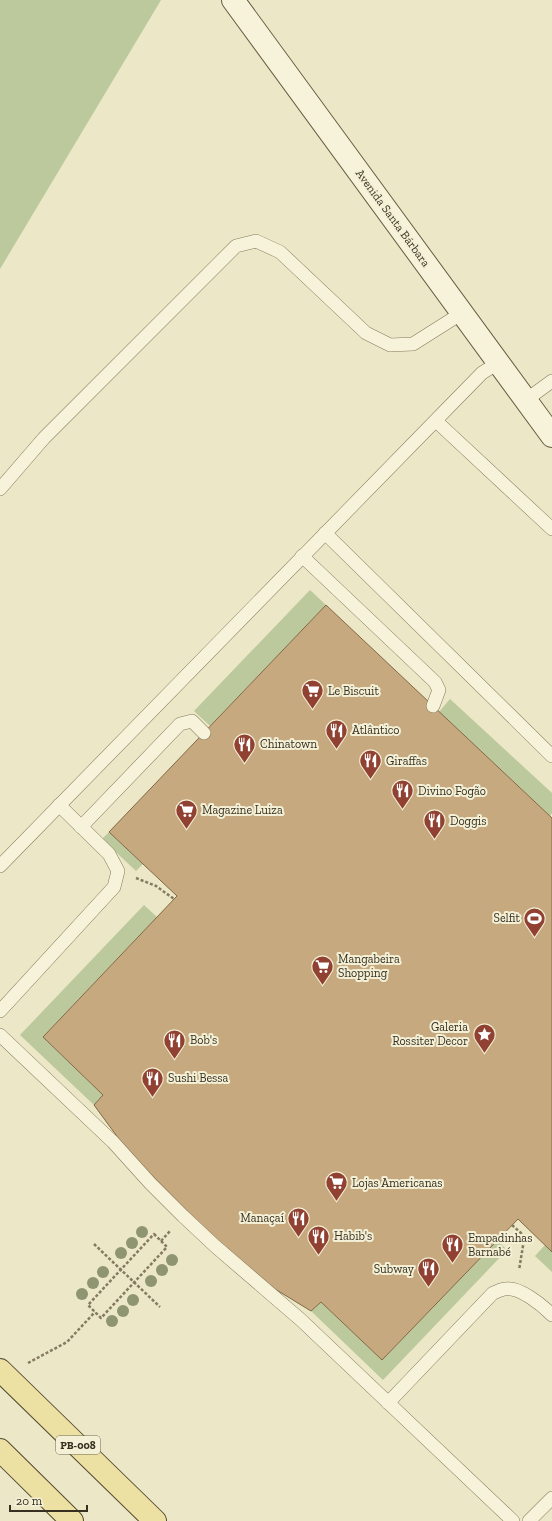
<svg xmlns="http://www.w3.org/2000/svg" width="552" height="1521" font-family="'Zilla Slab',serif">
  <rect width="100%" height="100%" fill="#ebe7c7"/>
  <g fill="#bcc99c">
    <path d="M0 0H161L0 269Z"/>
    <path d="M310 590 326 605 210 726 194 711Z"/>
    <path d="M450 699 552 793V813L550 816 439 712Z"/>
    <path d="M109 832 143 864 136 871 102 839Z"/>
    <path d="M144 905 157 917 43 1037 103 1095 94 1105 20 1035Z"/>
    <path d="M497 1240 507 1250 383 1380 311 1311 321 1302 382 1360Z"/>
    <path d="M545 1245 552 1252V1272L535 1256Z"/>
  </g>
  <path fill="#c7a980" stroke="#836845" d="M326 605 552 818V1252L518 1219 382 1360 321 1302 311 1311 275 1289 224 1249 127 1150 94 1105 103 1095 43 1037 177 896 109 832Z"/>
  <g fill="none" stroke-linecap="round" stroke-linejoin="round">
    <defs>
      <g id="service">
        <path d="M526 400 552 381"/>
        <path d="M436 421 552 529"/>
        <path d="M0 489 44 438 236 246 256 241 280 252 366 333 390 345 413 344 462 313"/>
        <path d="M325 533 552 756"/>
        <path d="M302 556 435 682 439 690 433 706"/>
        <path d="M81 827 180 724 192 721 204 733"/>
        <path d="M0 866 482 373 498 363"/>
        <path d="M0 1011 114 887 118 871 109 854 59 805"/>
        <path d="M0 1035 113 1142 150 1183 183 1216 215 1246 301 1320 513 1521"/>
        <path d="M388 1403 493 1293C497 1292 501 1289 505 1289 519 1286 542 1305 552 1315"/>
        <path d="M529 1521 552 1498"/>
      </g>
      <path id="secondary" d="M233 0 552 436"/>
      <g id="primary">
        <path d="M0 1370 155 1521"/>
        <path d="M0 1450 72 1521"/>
      </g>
    </defs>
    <use href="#service" stroke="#867a5e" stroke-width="14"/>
    <use href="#secondary" stroke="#685b41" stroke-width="24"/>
    <use href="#primary" stroke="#544831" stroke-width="24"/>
    <g stroke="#867a5e" stroke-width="2.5" stroke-dasharray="3 2" stroke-linecap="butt">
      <path d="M136 878 156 886 174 899"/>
      <path d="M512 1225 521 1233 524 1240 519 1270"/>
      <path d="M154 1234 167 1247 101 1318 88 1305Z"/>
      <path d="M161 1241 170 1231"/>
      <path d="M94 1244 160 1307"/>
      <path d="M28 1363 67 1342 95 1312"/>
    </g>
    <use href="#service" stroke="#f7f3da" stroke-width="13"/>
    <use href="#secondary" stroke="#f7f3da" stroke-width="22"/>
    <use href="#primary" stroke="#ece1a2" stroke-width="22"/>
  </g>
  <g fill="#8e9570">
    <circle cx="142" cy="1232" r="6"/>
    <circle cx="132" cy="1243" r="6"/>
    <circle cx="121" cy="1253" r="6"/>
    <circle cx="172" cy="1260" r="6"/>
    <circle cx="162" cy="1270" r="6"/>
    <circle cx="103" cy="1272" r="6"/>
    <circle cx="151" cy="1281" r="6"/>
    <circle cx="93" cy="1283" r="6"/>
    <circle cx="82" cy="1294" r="6"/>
    <circle cx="133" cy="1300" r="6"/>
    <circle cx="123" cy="1311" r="6"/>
    <circle cx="112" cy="1321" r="6"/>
  </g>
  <defs>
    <symbol id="supermarket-pin" viewBox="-11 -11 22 30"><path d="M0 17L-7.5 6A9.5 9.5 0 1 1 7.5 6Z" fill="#914132" stroke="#f3f0d6"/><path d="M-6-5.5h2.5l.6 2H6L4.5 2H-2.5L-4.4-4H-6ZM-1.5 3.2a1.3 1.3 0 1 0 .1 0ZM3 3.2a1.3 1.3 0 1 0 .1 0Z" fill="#fff"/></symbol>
    <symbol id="restaurant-pin" viewBox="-11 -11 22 30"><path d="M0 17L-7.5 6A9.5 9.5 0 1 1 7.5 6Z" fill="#914132" stroke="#f3f0d6"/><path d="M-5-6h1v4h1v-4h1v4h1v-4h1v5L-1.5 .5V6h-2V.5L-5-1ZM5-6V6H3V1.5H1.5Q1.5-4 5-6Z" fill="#fff"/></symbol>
    <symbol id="stadium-pin" viewBox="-11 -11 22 30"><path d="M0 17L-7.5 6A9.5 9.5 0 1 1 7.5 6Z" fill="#914132" stroke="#f3f0d6"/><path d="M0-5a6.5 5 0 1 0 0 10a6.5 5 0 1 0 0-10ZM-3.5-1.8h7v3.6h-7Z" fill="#fff"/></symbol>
    <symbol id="sight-pin" viewBox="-11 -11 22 30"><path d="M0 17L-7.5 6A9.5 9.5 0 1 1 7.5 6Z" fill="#914132" stroke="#f3f0d6"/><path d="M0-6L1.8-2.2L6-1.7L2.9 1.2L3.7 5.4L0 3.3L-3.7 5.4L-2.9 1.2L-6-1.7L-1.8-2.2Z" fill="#fff"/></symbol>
  </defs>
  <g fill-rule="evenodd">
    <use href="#supermarket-pin" x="300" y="678" width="25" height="34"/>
    <use href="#restaurant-pin" x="324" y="718" width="25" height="34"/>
    <use href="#restaurant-pin" x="232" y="732" width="25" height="34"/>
    <use href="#restaurant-pin" x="358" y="748" width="25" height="34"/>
    <use href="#restaurant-pin" x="390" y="778" width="25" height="34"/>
    <use href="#supermarket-pin" x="174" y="798" width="25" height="34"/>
    <use href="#restaurant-pin" x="422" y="808" width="25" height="34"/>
    <use href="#stadium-pin" x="522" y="906" width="25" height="34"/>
    <use href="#supermarket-pin" x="310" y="954" width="25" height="34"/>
    <use href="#sight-pin" x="472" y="1022" width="25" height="34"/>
    <use href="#restaurant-pin" x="162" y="1028" width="25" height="34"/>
    <use href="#restaurant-pin" x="140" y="1066" width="25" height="34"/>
    <use href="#supermarket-pin" x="324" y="1170" width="25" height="34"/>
    <use href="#restaurant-pin" x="286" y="1206" width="25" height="34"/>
    <use href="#restaurant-pin" x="306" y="1224" width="25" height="34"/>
    <use href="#restaurant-pin" x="440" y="1232" width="25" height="34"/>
    <use href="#restaurant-pin" x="416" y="1256" width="25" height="34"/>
  </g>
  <g text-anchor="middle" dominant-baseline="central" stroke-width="4" stroke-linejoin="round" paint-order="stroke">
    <rect fill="#f3f0d6" stroke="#6f6957" stroke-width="1" x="56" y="1436" width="44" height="18" rx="3"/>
    <g font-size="11" font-weight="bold" fill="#372f20">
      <text x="78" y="1445">PB-008</text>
    </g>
    <g font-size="12" fill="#372f20" stroke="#f3f0d6">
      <text transform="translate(393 218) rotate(54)">Avenida Santa Bárbara</text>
    </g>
    <g font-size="12" fill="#372f20" stroke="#f3f0d6" text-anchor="start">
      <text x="328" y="691">Le Biscuit</text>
      <text x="352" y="730">Atlântico</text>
      <text x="260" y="744">Chinatown</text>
      <text x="386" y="761">Giraffas</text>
      <text x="418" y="791">Divino Fogão</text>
      <text x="202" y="810">Magazine Luiza</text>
      <text x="450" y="821">Doggis</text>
      <text x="520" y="918" text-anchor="end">Selfit</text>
      <text x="338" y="959">Mangabeira<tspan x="338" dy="14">Shopping</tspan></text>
      <text x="468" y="1027" text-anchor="end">Galeria<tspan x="468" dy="14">Rossiter Decor</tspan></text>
      <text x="190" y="1040">Bob's</text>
      <text x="168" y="1078">Sushi Bessa</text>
      <text x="352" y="1183">Lojas Americanas</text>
      <text x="284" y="1218" text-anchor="end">Manaçaí</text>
      <text x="334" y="1236">Habib's</text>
      <text x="468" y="1238">Empadinhas<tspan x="468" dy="14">Barnabé</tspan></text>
      <text x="414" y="1269" text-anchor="end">Subway</text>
    </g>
  </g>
  <path d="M10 1505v6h77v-6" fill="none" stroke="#372f20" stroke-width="2"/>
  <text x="16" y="1505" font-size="12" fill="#372f20" stroke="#f3f0d6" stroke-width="3" paint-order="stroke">20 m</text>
</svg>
